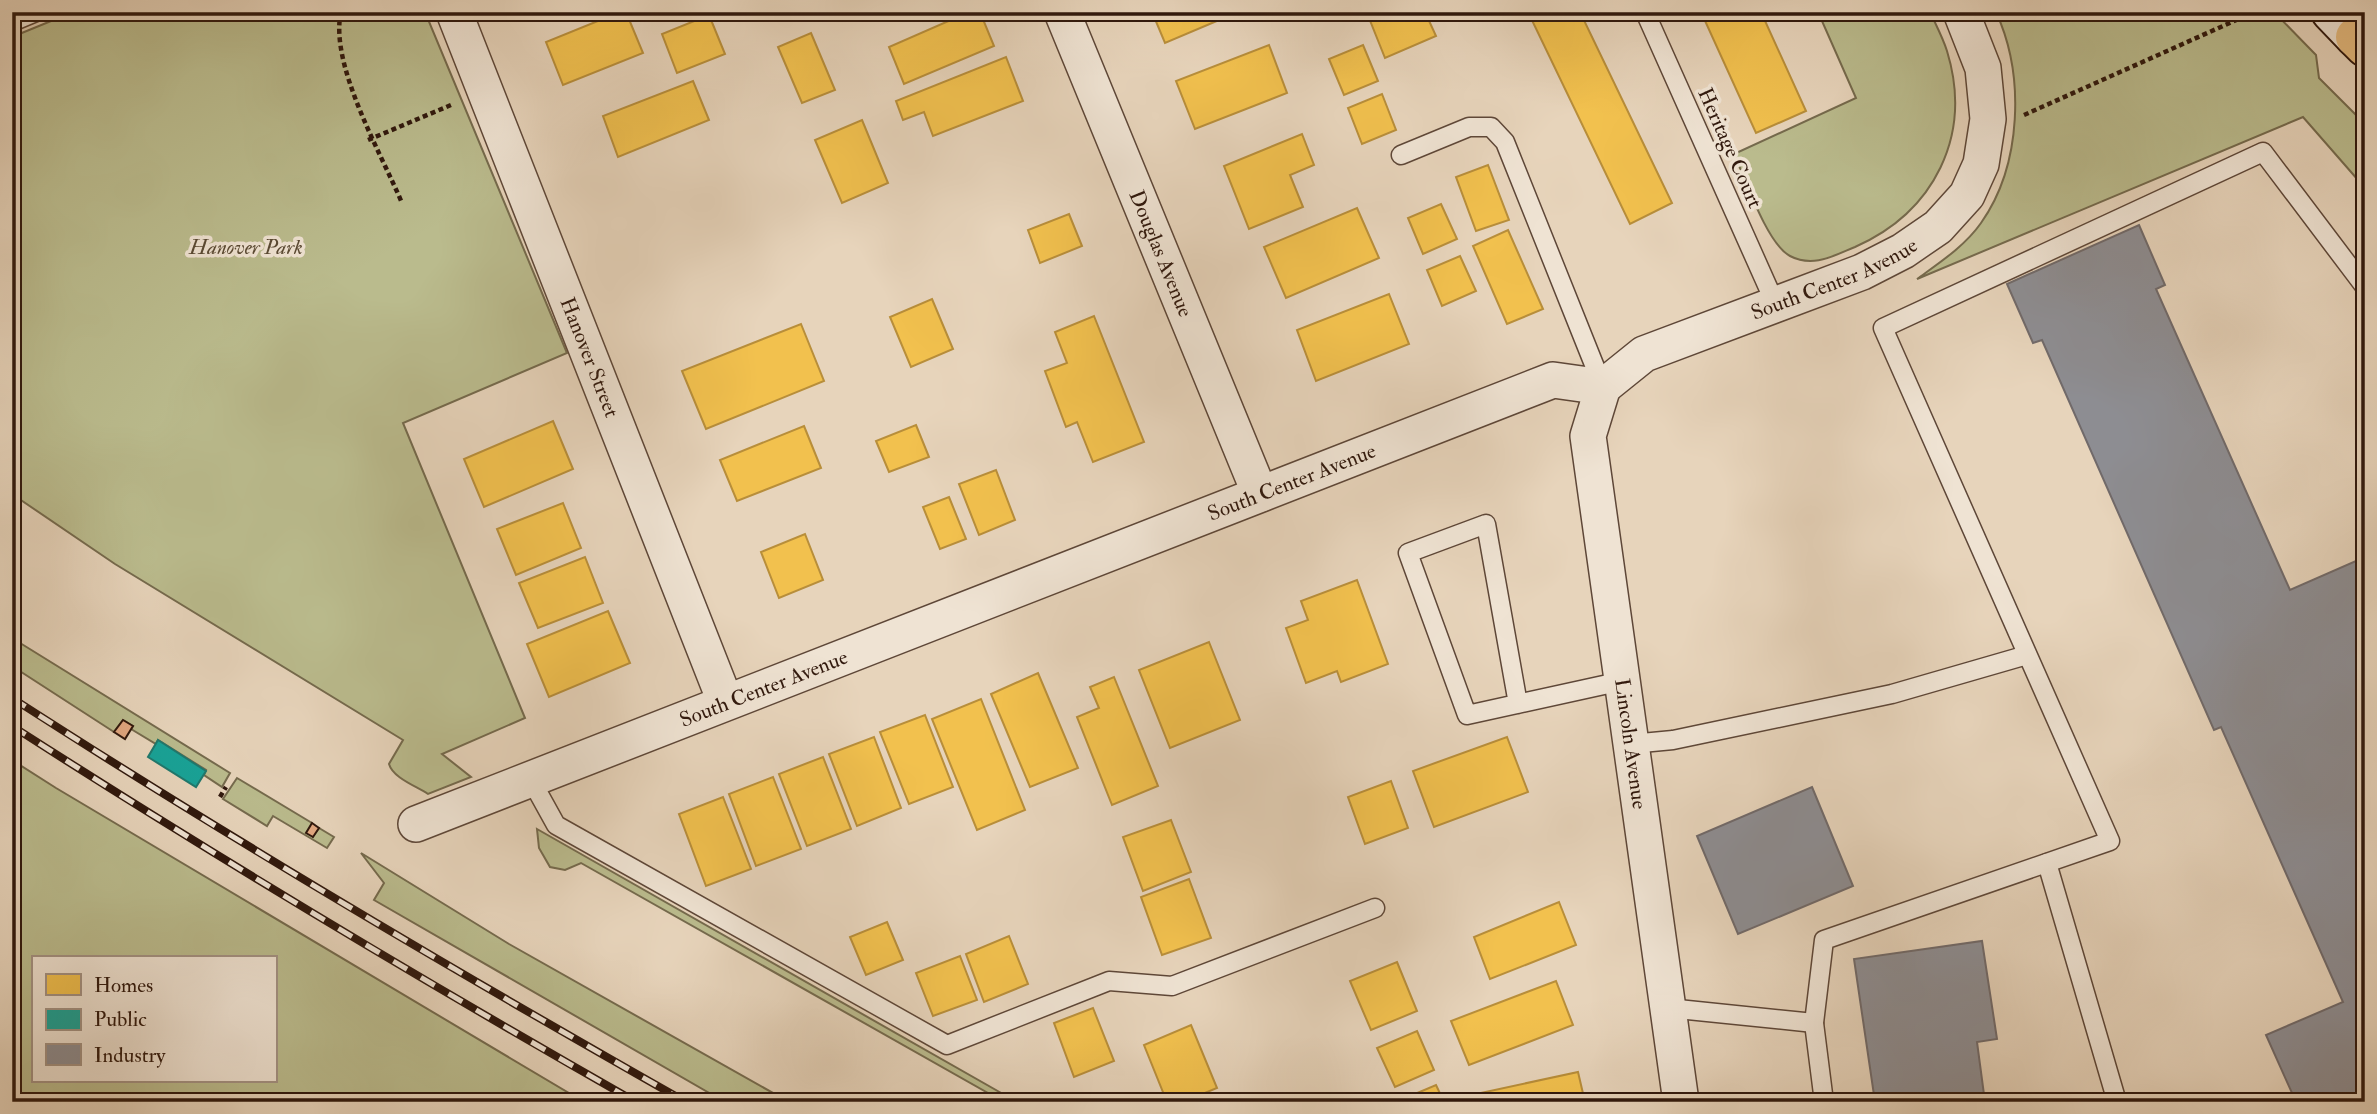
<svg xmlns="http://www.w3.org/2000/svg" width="2377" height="1114" font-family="'IM FELL Double Pica',serif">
  <rect width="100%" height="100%" fill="#e7d4bb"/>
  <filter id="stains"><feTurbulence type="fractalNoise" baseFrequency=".00286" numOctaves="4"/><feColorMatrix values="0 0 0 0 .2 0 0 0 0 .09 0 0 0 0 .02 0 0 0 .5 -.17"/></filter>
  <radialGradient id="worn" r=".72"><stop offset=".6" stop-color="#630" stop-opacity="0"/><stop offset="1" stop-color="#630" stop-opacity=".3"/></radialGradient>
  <g fill="#babb8d" stroke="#756a4d" stroke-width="2" fill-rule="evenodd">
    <path d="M73 12H425L567 353 403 423 525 718 442 754 471 777 428 794C416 786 393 778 389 764L403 740 115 564 12 494V37Z"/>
    <path d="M1818 12H1930C1936 25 1943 38 1947 51 1973 136 1934 212 1855 247 1833 256 1813 268 1790 256 1767 244 1745 178 1734 154L1856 98Z"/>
    <path d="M1996 12H2274L2316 55 2319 78 2365 124V188L2303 117 1917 279C1939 263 1965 246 1981 223 2022 165 2025 75 1996 12Z"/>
    <path d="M12 638 230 773 222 787 204 775 206 770 158 740 156 744 131 729 133 726 123 720 114 732 12 666Z"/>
    <path d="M12 760 56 788 584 1102H12ZM275 958V1081H33V958Z"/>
    <path d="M237 778 312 823 313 836 319 828 334 837 327 848 273 816 267 826 223 799Z"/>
    <path d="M537 829 1017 1102H1004L581 863 565 870 550 867 539 848Z"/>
    <path d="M361 853 509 944 789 1102H725L374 900 384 883Z"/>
  </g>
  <g fill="#f2c14e" stroke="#b88e3a" stroke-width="2">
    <path d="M620 12H626L643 53 563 85 546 42Z"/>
    <path d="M969 12H980L994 46 904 84 889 47Z"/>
    <path d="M1152 12H1238L1165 43Z"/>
    <path d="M1425 12 1436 36 1385 58 1367 13Z"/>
    <path d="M1528 12H1580L1672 203 1630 224Z"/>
    <path d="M1701 12H1761L1806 111 1756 133Z"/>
    <path d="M709 15 725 54 677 73 662 34Z"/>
    <path d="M811 33 835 90 802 103 778 47Z"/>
    <path d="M1269 45 1287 93 1195 129 1176 81Z"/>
    <path d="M1363 45 1378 81 1344 95 1329 59Z"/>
    <path d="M1006 57 1023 101 933 136 924 112 903 120 896 101Z"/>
    <path d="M693 81 709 120 618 157 603 116Z"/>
    <path d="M1382 94 1396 130 1362 144 1348 108Z"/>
    <path d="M862 120 888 183 842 203 815 140Z"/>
    <path d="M1302 134 1314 165 1290 175 1303 207 1249 229 1224 166Z"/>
    <path d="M1488 165 1509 220 1476 231 1456 177Z"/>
    <path d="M1441 204 1457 239 1423 254 1408 218Z"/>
    <path d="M1357 208 1379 258 1286 298 1264 247Z"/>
    <path d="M1069 214 1082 246 1040 263 1028 230Z"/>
    <path d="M1508 230 1543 309 1507 324 1473 246Z"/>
    <path d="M1460 256 1476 291 1442 306 1427 270Z"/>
    <path d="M1389 294 1409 344 1316 381 1297 330Z"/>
    <path d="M932 299 953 349 911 367 890 317Z"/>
    <path d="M1094 316 1144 442 1093 462 1077 422 1066 427 1045 371 1067 363 1055 332Z"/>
    <path d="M801 324 824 381 706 429 682 371Z"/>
    <path d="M553 421 573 469 484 507 464 459Z"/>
    <path d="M916 425 929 457 889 472 876 441Z"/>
    <path d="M804 426 821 468 737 501 720 460Z"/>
    <path d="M996 470 1015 520 979 535 959 484Z"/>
    <path d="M949 497 966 539 940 549 923 507Z"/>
    <path d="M563 503 581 548 516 575 497 529Z"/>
    <path d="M805 534 823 580 779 598 761 552Z"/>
    <path d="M585 557 603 603 538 628 519 583Z"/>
    <path d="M1357 580 1388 664 1341 682 1337 671 1306 683 1286 628 1308 620 1301 601Z"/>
    <path d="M608 611 630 663 549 697 527 644Z"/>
    <path d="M1209 642 1240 720 1170 748 1139 670Z"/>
    <path d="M1038 673 1078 768 1030 787 991 694Z"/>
    <path d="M1114 677 1158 786 1112 805 1077 717 1099 708 1090 687Z"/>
    <path d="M981 699 1025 810 977 830 932 719Z"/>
    <path d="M925 715 953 787 909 804 880 732Z"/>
    <path d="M874 737 901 808 857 826 829 754Z"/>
    <path d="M1507 737 1528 792 1434 827 1413 771Z"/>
    <path d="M823 757 851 829 807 846 779 774Z"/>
    <path d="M773 777 801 849 756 866 729 794Z"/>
    <path d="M1391 781 1408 828 1365 844 1348 797Z"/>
    <path d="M723 797 751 869 706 886 679 814Z"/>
    <path d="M1171 820 1191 872 1143 891 1123 837Z"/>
    <path d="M1189 879 1211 938 1162 955 1141 897Z"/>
    <path d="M1559 902 1576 945 1490 979 1474 937Z"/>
    <path d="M887 922 903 960 866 975 850 937Z"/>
    <path d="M1009 936 1028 984 984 1002 966 954Z"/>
    <path d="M960 956 977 1000 933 1016 916 973Z"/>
    <path d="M1397 962 1417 1011 1371 1030 1350 981Z"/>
    <path d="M1556 981 1573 1025 1469 1065 1451 1021Z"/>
    <path d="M1093 1008 1114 1061 1074 1077 1054 1023Z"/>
    <path d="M1191 1025 1217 1088 1183 1102H1167L1144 1045Z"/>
    <path d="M1417 1031 1434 1070 1395 1087 1377 1048Z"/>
    <path d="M1578 1072 1585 1102H1477L1476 1094Z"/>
    <path d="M1436 1085 1444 1102H1396Z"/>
  </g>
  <path fill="#17a398" stroke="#1e796e" stroke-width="2" d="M158 740 206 771 196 787 148 757Z"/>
  <g fill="#8d8d92" stroke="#716a6a" stroke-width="2">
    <path d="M2139 225 2165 285 2156 289 2290 590 2365 557V1102H2296L2266 1035 2343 1002 2221 727 2214 730 2042 340 2033 343 2007 284Z"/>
    <path d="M1812 787 1853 886 1738 934 1697 836Z"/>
    <path d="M1982 941 1997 1039 1977 1042 1985 1102H1875L1854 959Z"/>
  </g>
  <g fill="#e2a881" stroke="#30180d" stroke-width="2">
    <path d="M123 720 133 726 125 739 114 732Z"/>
    <path d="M312 823 319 828 313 837 306 833Z"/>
  </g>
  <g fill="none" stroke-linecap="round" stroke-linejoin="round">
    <defs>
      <g id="service">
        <path d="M1645 12 1775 303"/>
        <path d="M12 22 36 12"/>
        <path d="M1401 155 1469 127H1491L1505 142 1603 387"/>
        <path d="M1518 704 1486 524 1408 553 1467 715 1622 681"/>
        <path d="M1631 744 1673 740 1892 694 2027 655"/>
        <path d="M530 778 556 825 947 1045 1109 981 1172 986 1375 908"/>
        <path d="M2047 863 2117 1102"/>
        <path d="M1668 1008 1814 1023"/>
        <path d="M1824 1102 1814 1023 1824 940 2110 841 1883 328 2263 152 2365 287"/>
      </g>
      <g id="minor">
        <path id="s1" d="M454 12 725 701"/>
        <path id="s2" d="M1062 12 1260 494"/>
        <path id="s3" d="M1603 387 1588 436 1681 1102"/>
        <path id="s4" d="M416 824 1553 380 1603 387 1644 354 1862 272 1903 251 1938 227 1967 195 1981 164 1988 119 1983 68 1961 12"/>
      </g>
      <path id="secondary" d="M2331 12 2355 37"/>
      <path id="primary" d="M2365 27 2355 37 2365 47"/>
    </defs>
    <use href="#service" stroke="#5e4738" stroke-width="21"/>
    <use href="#minor" stroke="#5e4738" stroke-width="38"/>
    <use href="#secondary" stroke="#30180d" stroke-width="42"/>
    <use href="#primary" stroke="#30180d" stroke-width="42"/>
    <g stroke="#30180d" stroke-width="4.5" stroke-dasharray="5 3.5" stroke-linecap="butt">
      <path d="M341 12C329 64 381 153 402 203"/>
      <path d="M2024 115 2252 13"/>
      <path d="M368 140 451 105"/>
      <path d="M220 797 226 787"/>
    </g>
    <use href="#service" stroke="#efe3d3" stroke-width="18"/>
    <use href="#minor" stroke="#efe3d3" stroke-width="35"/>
    <use href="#secondary" stroke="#efe3d3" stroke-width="38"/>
    <use href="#primary" stroke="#e4ba7e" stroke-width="38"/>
    <defs>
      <g id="rail">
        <path d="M12 698C232 840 458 973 686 1102"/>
        <path d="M12 726C216 857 425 982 636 1102"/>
      </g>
    </defs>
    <use href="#rail" stroke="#30180d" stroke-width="8"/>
    <use href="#rail" stroke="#efe3d3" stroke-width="5" stroke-dasharray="16" stroke-linecap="butt"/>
  </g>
  <g text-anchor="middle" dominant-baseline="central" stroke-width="7" stroke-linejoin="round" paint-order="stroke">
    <g font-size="21" fill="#30180d" stroke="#efe3d3">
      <text transform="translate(1730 148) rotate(66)">Heritage Court</text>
      <text stroke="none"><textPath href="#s2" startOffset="261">Douglas Avenue</textPath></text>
      <text stroke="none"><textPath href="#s4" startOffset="1528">South Center Avenue</textPath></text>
      <text stroke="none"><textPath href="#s1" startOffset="371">Hanover Street</textPath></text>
      <text stroke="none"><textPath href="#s4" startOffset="940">South Center Avenue</textPath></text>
      <text stroke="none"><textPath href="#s4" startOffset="373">South Center Avenue</textPath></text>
      <text stroke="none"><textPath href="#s3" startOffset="362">Lincoln Avenue</textPath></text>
    </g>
    <g font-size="21" font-style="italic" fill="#594933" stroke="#efe3d3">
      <text x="246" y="247">Hanover Park</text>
    </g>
  </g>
  <rect width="2377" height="1114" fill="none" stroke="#e7d4bb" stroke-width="42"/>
  <rect x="14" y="14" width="2349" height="1086" fill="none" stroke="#30180d" stroke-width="3.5"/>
  <rect x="21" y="21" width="2335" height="1072" fill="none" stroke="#30180d" stroke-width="2"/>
  <rect x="32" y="956" width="245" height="126" fill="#efe3d3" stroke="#a39284" stroke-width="2"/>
  <rect x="46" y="974" width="35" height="21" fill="#f2c14e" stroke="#a39284" stroke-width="2"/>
  <text x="94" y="992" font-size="21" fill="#30180d">Homes</text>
  <rect x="46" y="1009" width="35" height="21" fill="#17a398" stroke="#a39284" stroke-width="2"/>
  <text x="94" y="1026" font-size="21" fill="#30180d">Public</text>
  <rect x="46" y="1044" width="35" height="21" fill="#8d8d92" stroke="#a39284" stroke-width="2"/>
  <text x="94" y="1062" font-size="21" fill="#30180d">Industry</text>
  <rect width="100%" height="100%" filter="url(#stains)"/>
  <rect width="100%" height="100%" fill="url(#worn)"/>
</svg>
